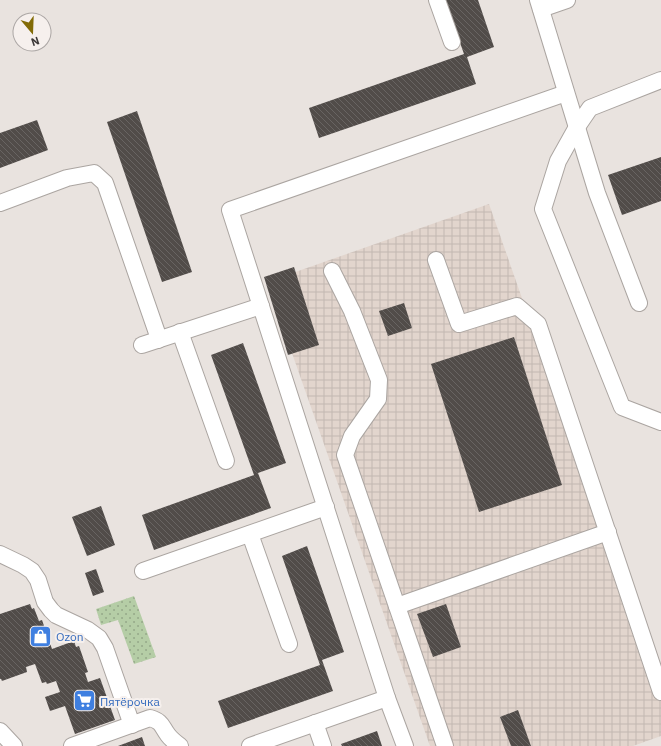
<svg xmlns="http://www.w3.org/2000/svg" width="661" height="746" font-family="'IBM Plex Sans',sans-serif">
  <defs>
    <pattern id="industrial-grid" width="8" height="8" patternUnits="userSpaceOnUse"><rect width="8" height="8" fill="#e2d5cd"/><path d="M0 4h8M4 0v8" fill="none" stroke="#c3b8b1"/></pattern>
    <pattern id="park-dots" width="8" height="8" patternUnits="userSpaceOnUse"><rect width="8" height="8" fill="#b5cda6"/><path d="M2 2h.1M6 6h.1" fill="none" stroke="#94a788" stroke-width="1.8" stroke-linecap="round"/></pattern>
    <pattern id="building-back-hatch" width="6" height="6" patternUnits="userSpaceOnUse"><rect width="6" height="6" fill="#514c49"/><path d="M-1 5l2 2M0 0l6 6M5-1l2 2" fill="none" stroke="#686462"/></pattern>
  </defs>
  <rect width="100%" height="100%" fill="#e9e3df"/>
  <path fill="url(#industrial-grid)" d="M489 204 661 694V736L633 746H430L267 282Z"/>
  <path fill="url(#park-dots)" d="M134 596 156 657 134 664 118 620 101 625 96 609Z"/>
  <g fill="url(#building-back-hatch)">
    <path d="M445 0H478L494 47 467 57 476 84 319 138 309 108 464 54Z"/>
    <path d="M137 111 192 272 162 282 107 122Z"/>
    <path d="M37 120 48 150 0 168V133Z"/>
    <path d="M661 157V201L622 215 608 175Z"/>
    <path d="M294 267 319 345 288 355 264 277Z"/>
    <path d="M404 303 412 328 388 336 379 311Z"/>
    <path d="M514 337 562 485 479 512 431 364Z"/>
    <path d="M243 343 286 463 258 473 271 508 154 550 142 515 254 475 211 355Z"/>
    <path d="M101 506 115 545 87 556 72 517Z"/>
    <path d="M307 546 344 652 322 660 333 691 228 728 218 701 320 665 282 556Z"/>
    <path d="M96 569 104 592 93 596 85 573Z"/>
    <path d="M30 604 32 609 34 608 39 621 42 620 52 649 74 641 76 647 79 646 88 672 85 673 88 682 100 678 115 720 75 734 65 706 50 711 45 697 60 692 56 681 47 684 46 682 42 683 35 664 26 667 27 672 2 681 1 679H0V614Z"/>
    <path d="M446 604 461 647 433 657 417 614Z"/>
    <path d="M518 710 531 746H511L500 717Z"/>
    <path d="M377 731 382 746H342L341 744Z"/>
    <path d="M142 737 145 746H118Z"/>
  </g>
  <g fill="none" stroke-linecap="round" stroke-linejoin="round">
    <defs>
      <g id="minor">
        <path d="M437 0 452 42"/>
        <path d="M538 0 597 193 639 303"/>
        <path d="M541 9 567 0"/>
        <path d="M661 80 590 108 577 127 558 161 543 209 622 407 661 422"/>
        <path d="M0 203 67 178 94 173 105 183 157 333 158 340"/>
        <path d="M436 260 459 324 517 306 538 324 661 692"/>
        <path d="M332 271 352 311 379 380 378 399 352 436 345 455 445 746"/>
        <path d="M180 332 226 461"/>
        <path d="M142 345 261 306"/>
        <path d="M250 534 289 644"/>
        <path d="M0 554 23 565 32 571 38 580 45 602 51 610 56 615 88 630 99 638 105 648 132 725"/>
        <path d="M143 571 326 507"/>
        <path d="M397 606 608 532"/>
        <path d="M315 723 323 746"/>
        <path d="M0 731 14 746"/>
        <path d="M72 746 150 718C163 722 161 726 168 735 171 739 176 743 180 746"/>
        <path d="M250 746 387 698"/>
        <path d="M405 746 387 698 230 210 566 93"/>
      </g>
    </defs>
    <use href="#minor" stroke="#aba5a1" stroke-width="18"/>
    <use href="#minor" stroke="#fff" stroke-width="16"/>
  </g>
  <defs>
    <symbol id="shop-square" viewBox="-11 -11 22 22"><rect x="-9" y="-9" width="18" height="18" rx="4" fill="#3f7fe0" stroke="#f6f0ed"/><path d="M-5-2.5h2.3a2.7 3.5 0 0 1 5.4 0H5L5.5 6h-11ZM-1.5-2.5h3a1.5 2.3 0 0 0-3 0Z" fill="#fff"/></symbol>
    <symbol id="supermarket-square" viewBox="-11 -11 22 22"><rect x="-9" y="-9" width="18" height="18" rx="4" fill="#3f7fe0" stroke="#f6f0ed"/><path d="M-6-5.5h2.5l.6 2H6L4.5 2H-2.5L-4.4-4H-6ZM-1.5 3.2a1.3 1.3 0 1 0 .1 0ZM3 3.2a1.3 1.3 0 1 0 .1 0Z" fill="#fff"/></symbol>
  </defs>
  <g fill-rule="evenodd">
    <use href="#shop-square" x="28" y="624" width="25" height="25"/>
    <use href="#supermarket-square" x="72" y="688" width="25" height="25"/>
  </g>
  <g text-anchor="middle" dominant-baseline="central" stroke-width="4" stroke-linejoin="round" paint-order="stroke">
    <g font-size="12" fill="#366cbe" stroke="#f6f0ed" text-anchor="start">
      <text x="56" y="636">Ozon</text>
      <text x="100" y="701">Пятёрочка</text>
    </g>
  </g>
  <g transform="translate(32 32) rotate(161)"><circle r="19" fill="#f6f0ed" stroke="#aca7a5"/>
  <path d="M0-3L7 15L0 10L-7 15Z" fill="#826b06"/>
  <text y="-6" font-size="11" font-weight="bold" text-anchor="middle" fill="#3d3a39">N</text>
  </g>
</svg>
